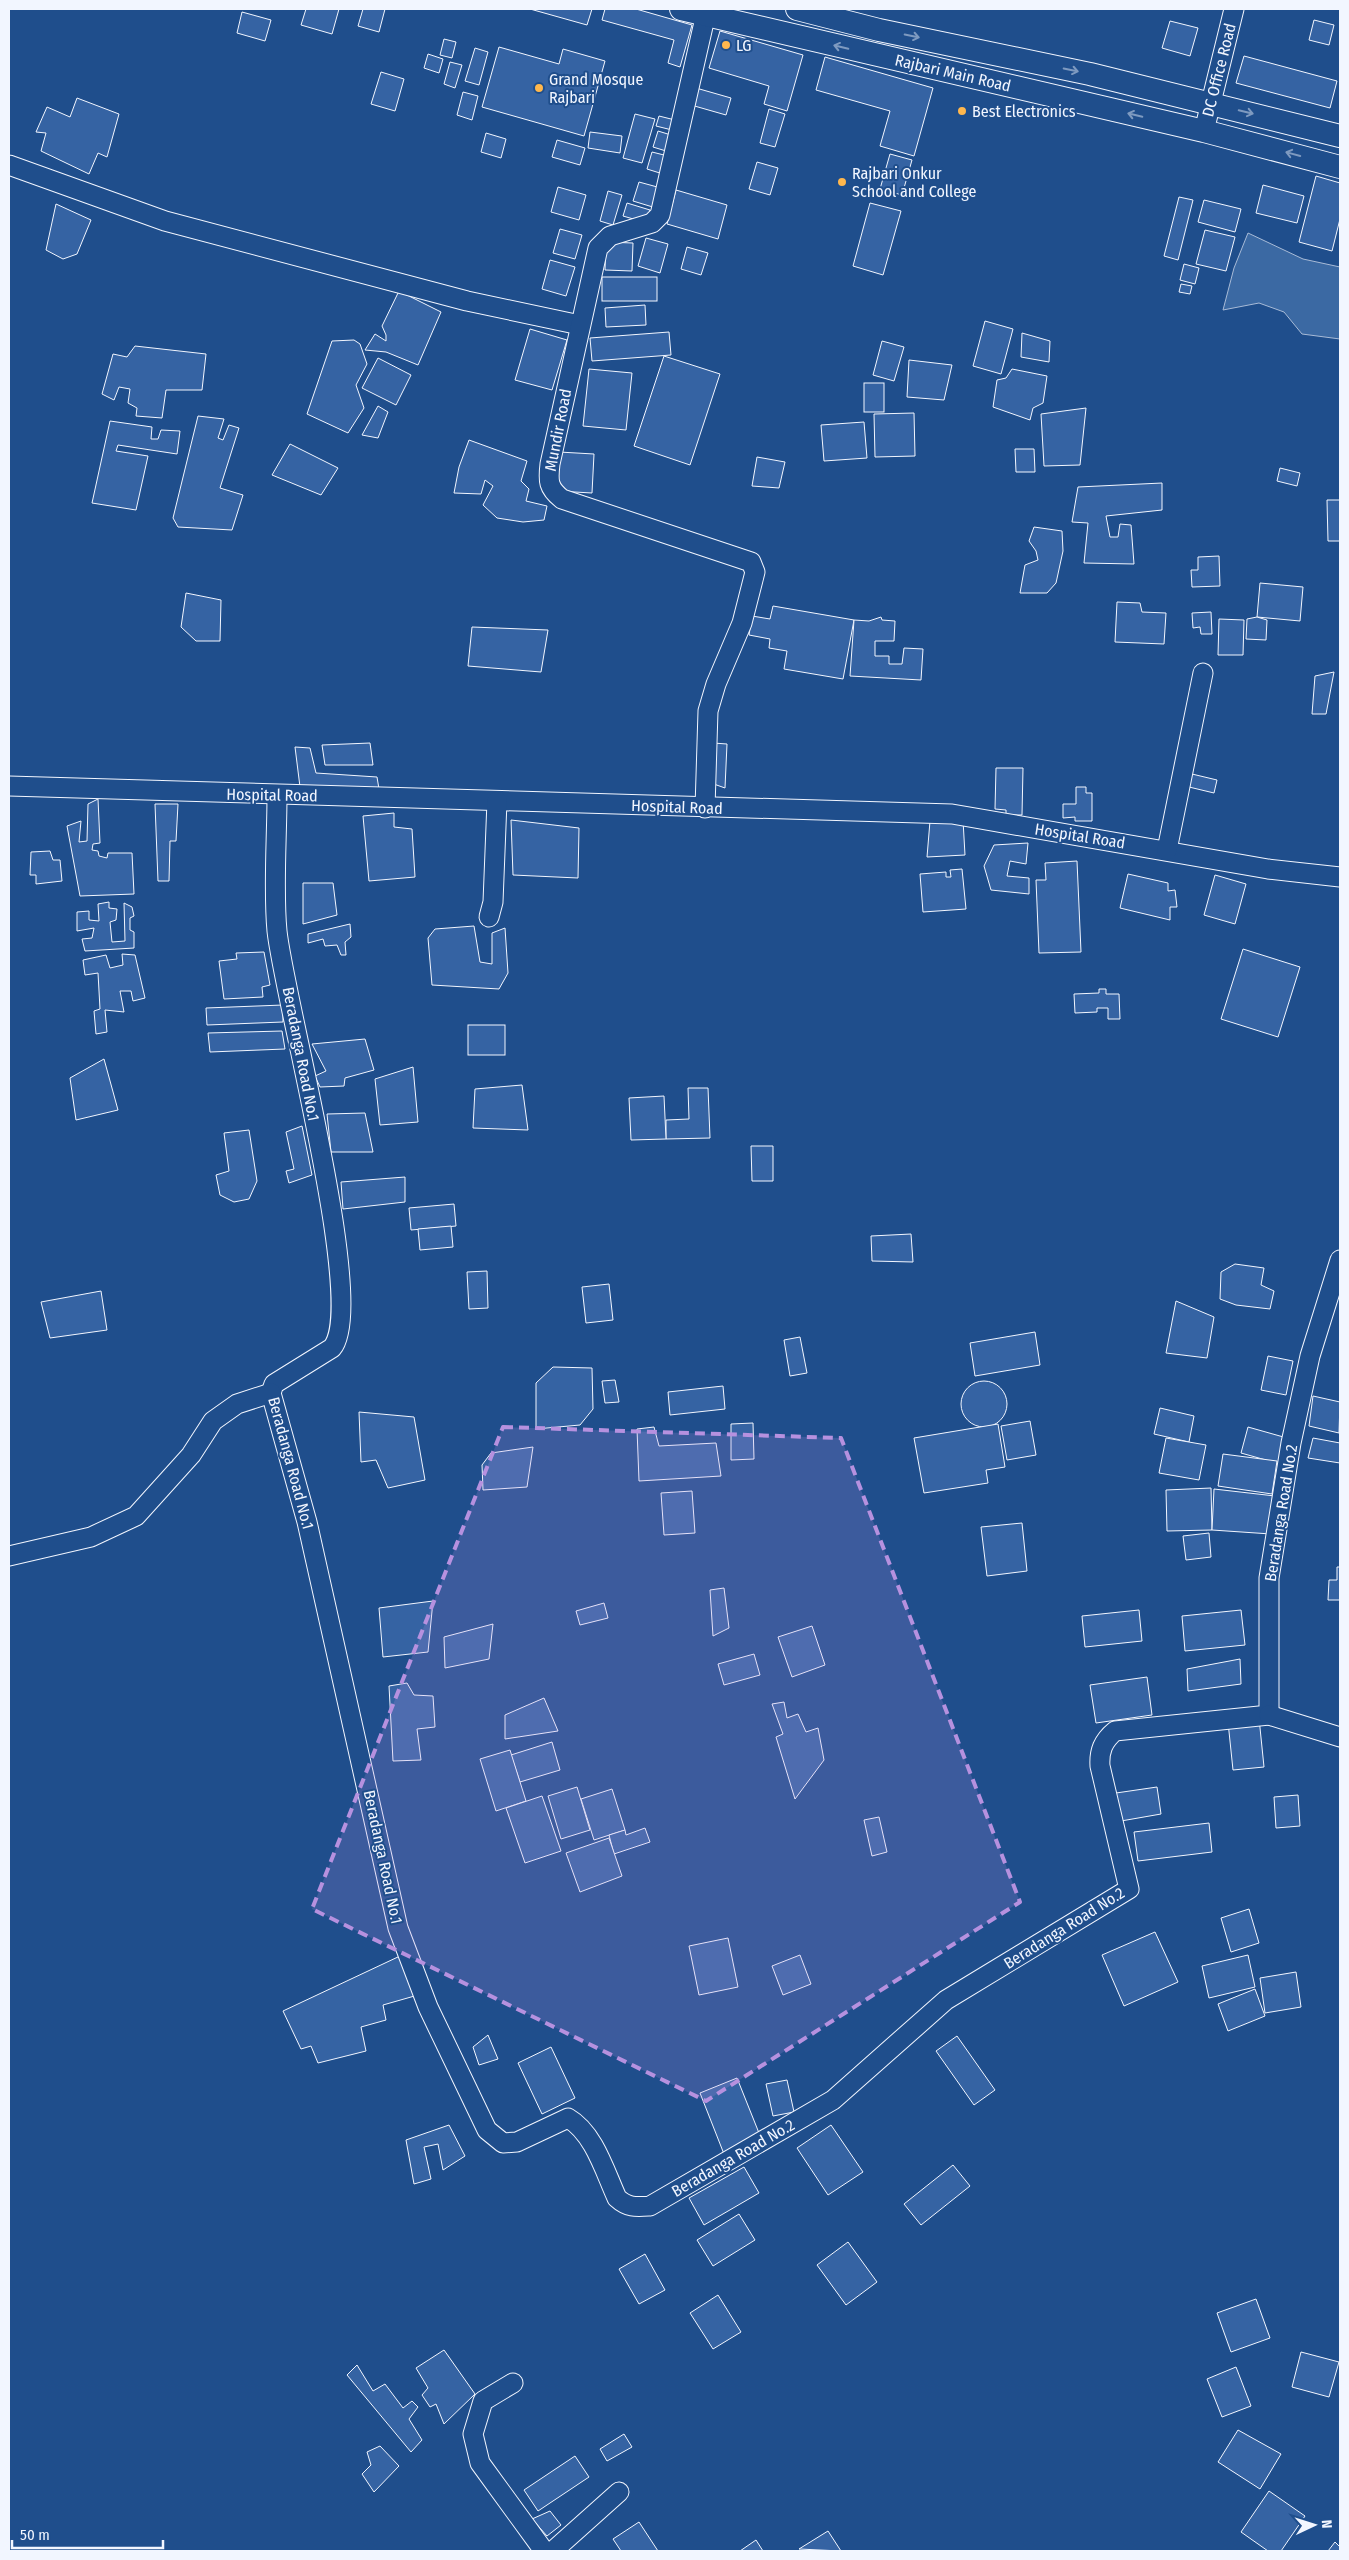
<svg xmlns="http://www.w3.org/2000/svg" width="1349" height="2560" font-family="'Fira Sans Condensed',sans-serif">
  <rect width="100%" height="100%" fill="#1f4e8c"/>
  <path fill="#3b69a3" stroke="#a8bbd7" d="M1248 233 1303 259 1340 267V339L1302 334 1284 312 1259 303 1223 310 1234 268Z"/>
  <g fill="#3563a3" stroke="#f2f6ff">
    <path d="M306 9H339L332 34 301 25Z"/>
    <path d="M363 9H385L379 32 358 26Z"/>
    <path d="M530 9H592L587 25Z"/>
    <path d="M605 9H636L692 25 680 67 668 63 674 40 602 20Z"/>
    <path d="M242 12 271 20 265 41 237 33Z"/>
    <path d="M1314 20 1334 25 1329 45 1309 40Z"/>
    <path d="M1170 21 1198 28 1190 56 1162 48Z"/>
    <path d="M720 31 803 55 787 111 764 104 769 86 709 68Z"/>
    <path d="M444 39 456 42 452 58 440 55Z"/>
    <path d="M499 47 559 64 563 49 605 61 584 136 482 107Z"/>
    <path d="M475 48 488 52 479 85 465 81Z"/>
    <path d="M428 54 443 59 439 73 424 68Z"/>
    <path d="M1244 56 1337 81 1330 108 1236 83Z"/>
    <path d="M825 57 933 88 914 156 880 146 890 111 816 90Z"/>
    <path d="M450 62 462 65 455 88 444 84Z"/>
    <path d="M381 72 404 79 395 111 371 104Z"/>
    <path d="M696 88 731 98 726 115 691 105Z"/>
    <path d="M463 92 478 96 472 120 457 115Z"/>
    <path d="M77 98 119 114 107 157 98 153 89 174 41 151 46 133 36 132 47 107 70 117Z"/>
    <path d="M769 109 785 114 775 147 760 143Z"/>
    <path d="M635 114 655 119 642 163 623 158Z"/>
    <path d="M659 116 675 120 672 130 656 126Z"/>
    <path d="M658 131 671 135 666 151 653 147Z"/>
    <path d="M590 132 622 136 620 153 588 148Z"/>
    <path d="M486 133 506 139 501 158 481 152Z"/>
    <path d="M557 140 585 148 580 165 552 157Z"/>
    <path d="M652 152 668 156 663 174 647 169Z"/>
    <path d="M890 154 912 160 902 195 880 189Z"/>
    <path d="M757 162 778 168 770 195 749 189Z"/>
    <path d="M1316 176 1340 183V219L1332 251 1299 242Z"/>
    <path d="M639 182 661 188 656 208 633 201Z"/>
    <path d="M1263 185 1304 196 1297 223 1256 213Z"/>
    <path d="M558 187 586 195 579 220 551 212Z"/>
    <path d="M676 190 727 205 718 239 667 224Z"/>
    <path d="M608 191 622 195 613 225 600 221Z"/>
    <path d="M1179 197 1193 200 1178 260 1164 256Z"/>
    <path d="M1204 200 1241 209 1235 232 1198 222Z"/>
    <path d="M627 203 650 210 647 223 623 216Z"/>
    <path d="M870 203 901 211 883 275 853 266Z"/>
    <path d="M56 204 91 220 77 254 63 259 46 250Z"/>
    <path d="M560 229 582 235 575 259 553 253Z"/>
    <path d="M1205 230 1235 237 1226 271 1196 264Z"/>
    <path d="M646 238 668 244 660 273 638 266Z"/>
    <path d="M606 242 633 243 632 271 605 270Z"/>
    <path d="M687 247 708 253 701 275 681 269Z"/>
    <path d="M550 260 575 267 566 296 542 289Z"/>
    <path d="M1184 264 1199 268 1195 284 1180 280Z"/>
    <rect x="602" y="277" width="55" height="24"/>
    <path d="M1181 284 1192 286 1190 294 1179 292Z"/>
    <path d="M399 291 441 312 418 365 386 352 365 350 375 334 386 341V335L382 326Z"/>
    <path d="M645 305 646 325 606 327 605 308Z"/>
    <path d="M985 321 1013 329 1001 374 973 366Z"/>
    <path d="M530 329 567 340 552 390 515 380Z"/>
    <path d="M669 332 671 355 592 361 590 338Z"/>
    <path d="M1022 333 1050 341 1049 362 1021 357Z"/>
    <path d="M354 340 360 344 367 364 356 385 364 408 348 433 307 414 332 341Z"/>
    <path d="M882 341 904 347 894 381 873 375Z"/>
    <path d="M135 346 206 354 202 390H166L162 418 136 416 137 408 128 403 130 389 119 387 114 400 102 394 113 354 127 357Z"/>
    <path d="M664 356 720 374 690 465 634 446Z"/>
    <path d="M378 358 411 375 396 405 362 388Z"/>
    <path d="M909 360 952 365 944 400 907 397Z"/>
    <path d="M589 369 632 373 626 430 583 426Z"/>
    <path d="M1012 369 1047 376 1043 403 1033 408 1030 420 993 407 997 380 1006 378Z"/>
    <rect x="864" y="383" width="20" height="29"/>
    <path d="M378 406 388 412 378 438 362 435Z"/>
    <path d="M1086 408 1080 465 1044 466 1041 414Z"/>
    <path d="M914 413 915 456 875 457 874 414Z"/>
    <path d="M198 416 224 419 218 438 223 440 229 425 239 428 220 488 243 495 232 530 178 527 173 518Z"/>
    <path d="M110 421 152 427 151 439H158L161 430 180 431 177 454 118 445 116 451 148 456 136 510 92 503Z"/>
    <path d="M864 422 867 458 824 461 821 425Z"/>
    <path d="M469 440 527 461 521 481 529 489 526 501 547 506 544 520 523 522 497 518 483 505 493 486 485 480 481 494 454 493 459 467Z"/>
    <path d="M290 444 338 468 321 495 272 475Z"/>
    <path d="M1015 449H1034L1035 472H1016Z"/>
    <path d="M559 452 594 454 592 493 557 491Z"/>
    <path d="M757 457 785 462 779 488 752 486Z"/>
    <path d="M1280 468 1300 473 1297 486 1277 481Z"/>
    <path d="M1162 483V510L1106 516 1110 537H1118L1120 524 1131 525 1134 564 1084 563 1088 523 1072 522 1078 487Z"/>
    <path d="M1327 500H1340V541H1328Z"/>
    <path d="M1034 527 1062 531 1063 551 1056 583 1047 593H1020L1025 565 1038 560 1036 551 1029 541Z"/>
    <path d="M1219 556 1220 586 1192 587 1191 570H1198V557Z"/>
    <path d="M1260 583 1303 587 1300 621 1257 617Z"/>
    <path d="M186 593 221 600 220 641H196L181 627Z"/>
    <path d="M1117 602 1140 603 1142 612 1166 613 1164 644 1115 642Z"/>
    <path d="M773 606 854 620 843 679 784 669 787 651 769 648 770 639 749 635 752 616 770 619Z"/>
    <path d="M1211 612 1212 634H1201L1200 627 1193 628 1192 613Z"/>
    <path d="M881 617 882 620 895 621 894 641H875V656H889V664H902L904 648 923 649 921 680 850 676 854 620 869 621Z"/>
    <path d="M1257 617 1267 620 1266 640 1246 639 1247 619Z"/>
    <path d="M1219 619 1244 620 1243 655H1218Z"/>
    <path d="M472 627 548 630 541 672 468 666Z"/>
    <path d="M1334 672 1326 714H1312L1315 676Z"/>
    <path d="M370 743 373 765H325L322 745Z"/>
    <path d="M713 743 727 744 725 788 711 783Z"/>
    <path d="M295 747 310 748 316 773 377 777 379 789 300 787Z"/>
    <path d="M996 768H1023L1022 815H1006V810L995 809Z"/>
    <path d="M1192 774 1217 780 1214 793 1189 787Z"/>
    <path d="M1076 787H1086V793H1092V821H1075V817L1063 818V804H1076Z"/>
    <path d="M98 799 100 843 93 844 92 850 98 851 99 856 107 858 108 853H132L134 894 80 896 67 826 81 821 79 842 87 841 88 804Z"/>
    <path d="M155 804H178L176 841H170L169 881H158Z"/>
    <path d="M394 813V827L412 829 415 877 369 881 363 816Z"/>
    <path d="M511 820 579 828 578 878 513 875Z"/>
    <path d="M963 820 965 855 927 857 930 821Z"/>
    <path d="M1028 843 1026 864 1010 861 1007 876 1029 878V894L991 890 984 866 994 845Z"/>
    <path d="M50 851 53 860H60L62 881 36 884V875H30L31 852Z"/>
    <path d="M1077 861 1081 952 1039 953 1036 880H1046L1045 863Z"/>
    <path d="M962 869 966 909 923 912 920 874 946 872V877H951L950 870Z"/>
    <path d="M1128 874 1168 883V891L1175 890 1177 907H1170V920L1120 908Z"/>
    <path d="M1215 875 1246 884 1235 924 1204 915Z"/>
    <path d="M303 883H333L337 915 303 924Z"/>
    <path d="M109 902V908L117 909 116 920 110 922 112 942 125 941 124 903 132 907 134 916 130 918V930L134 932V948L85 951 82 939 92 938 94 928 77 931V912L89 911V920L99 921 98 904Z"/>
    <path d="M350 924 351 937 345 942 346 955H341L337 945 325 946 323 939 308 943V934Z"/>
    <path d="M474 926 480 962 492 964V933L505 928 508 973 499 989 432 985 428 938 435 929Z"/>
    <path d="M1243 949 1300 967 1278 1037 1221 1019Z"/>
    <path d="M264 952 270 985 262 987 263 997 224 999 219 961 237 959 236 953Z"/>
    <path d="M122 954 135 955 145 998 133 1001 131 991H120L124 1012 105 1010 107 1032 96 1034 94 1011 100 1009 98 973 85 975 83 960 106 955 110 968 123 965Z"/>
    <path d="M1099 989H1106V994H1119L1120 1019H1108V1008H1097V1012L1075 1013 1074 994 1099 993Z"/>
    <path d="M283 1005V1022L207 1025 206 1008Z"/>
    <rect x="468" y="1025" width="37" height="30"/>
    <path d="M282 1031 285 1049 210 1052 208 1033Z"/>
    <path d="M365 1039 374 1070 345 1078 344 1086 320 1087 315 1076 326 1071 312 1044Z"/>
    <path d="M104 1059 118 1110 76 1120 70 1078Z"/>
    <path d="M413 1067 418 1122 380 1125 375 1079Z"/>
    <path d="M522 1085 528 1130 473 1128 475 1089Z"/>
    <path d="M688 1088H708L710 1138 666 1139V1120L689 1119Z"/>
    <path d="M664 1096 666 1139 631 1140 629 1098Z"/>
    <path d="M365 1113 373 1152H331L327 1114Z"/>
    <path d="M302 1126 312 1175 289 1183 286 1171 294 1169 286 1132Z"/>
    <path d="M249 1130 257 1181 249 1199 234 1202 220 1195 216 1175 229 1171 224 1133Z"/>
    <path d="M751 1146H773V1181H752Z"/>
    <path d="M405 1177V1202L343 1209 341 1182Z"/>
    <path d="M454 1204 456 1226 411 1230 409 1208Z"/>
    <path d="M451 1226 453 1247 420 1250 418 1229Z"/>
    <path d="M911 1234 913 1262 872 1261 871 1236Z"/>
    <path d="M1235 1264 1264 1268 1261 1285 1274 1291 1270 1309 1236 1305 1220 1299 1221 1272Z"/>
    <path d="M487 1271 488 1308 469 1309 467 1272Z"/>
    <path d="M609 1284 613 1320 586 1323 582 1287Z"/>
    <path d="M101 1291 107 1330 50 1338 41 1302Z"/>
    <path d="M1176 1301 1214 1317 1207 1358 1166 1353Z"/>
    <path d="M1035 1332 1040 1365 975 1376 970 1343Z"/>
    <path d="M800 1337 807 1373 790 1376 784 1340Z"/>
    <path d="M1268 1356 1293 1361 1286 1395 1261 1390Z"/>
    <path d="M553 1367 592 1368 593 1409 580 1425 536 1429V1383Z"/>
    <path d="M615 1380 619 1402 605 1403 602 1381Z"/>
    <circle cx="984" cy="1404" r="23"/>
    <path d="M723 1386 725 1409 670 1415 668 1392Z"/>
    <path d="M1313 1396 1340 1402 1339 1433 1309 1426Z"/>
    <path d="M1160 1408 1194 1416 1189 1442 1154 1434Z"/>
    <path d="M359 1412 414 1417 425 1480 388 1488 376 1460 361 1462Z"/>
    <path d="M1030 1421 1036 1455 1007 1460 1001 1426Z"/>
    <path d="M753 1423 754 1459 731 1460V1424Z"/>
    <path d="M998 1424 1005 1467 986 1470 988 1483 924 1493 914 1438Z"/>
    <path d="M654 1427 659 1446 716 1443 721 1476 639 1481 637 1429Z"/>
    <path d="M1248 1427 1287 1438 1280 1464 1241 1453Z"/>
    <path d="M1166 1438 1206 1445 1199 1480 1159 1473Z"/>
    <path d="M1313 1438 1340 1443V1463L1308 1458Z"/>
    <path d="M533 1447 527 1487 483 1490 482 1465 491 1453Z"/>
    <path d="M1223 1454 1277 1461 1272 1494 1218 1486Z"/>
    <path d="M1211 1488 1212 1530 1167 1531 1166 1490Z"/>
    <path d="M1214 1489 1275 1496 1271 1534 1212 1530Z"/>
    <path d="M692 1491 695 1533 664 1535 661 1493Z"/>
    <path d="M1022 1523 1027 1571 987 1576 981 1527Z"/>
    <path d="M1209 1533 1211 1557 1186 1560 1183 1536Z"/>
    <path d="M1337 1567H1340V1600H1328L1329 1580H1337Z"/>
    <path d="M724 1588 729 1628 713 1636 710 1590Z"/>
    <path d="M433 1601 428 1652 383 1657 379 1608Z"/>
    <path d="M604 1603 608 1618 580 1625 576 1611Z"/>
    <path d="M1139 1610 1142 1641 1085 1647 1082 1616Z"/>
    <path d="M1241 1610 1245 1645 1185 1651 1182 1616Z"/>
    <path d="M493 1624 489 1659 445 1668 444 1637Z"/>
    <path d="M812 1626 825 1665 792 1677 778 1637Z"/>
    <path d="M754 1654 760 1675 724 1685 718 1664Z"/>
    <path d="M1240 1659 1241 1684 1188 1691 1187 1669Z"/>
    <path d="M1147 1677 1152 1715 1096 1723 1090 1685Z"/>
    <path d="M407 1683 414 1695 433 1696 435 1727 417 1729 421 1760 393 1761 389 1686Z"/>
    <path d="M544 1698 558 1731 505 1739V1715Z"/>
    <path d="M784 1702 787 1718 798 1714 806 1732 818 1728 824 1760 795 1799 776 1737 783 1734 772 1704Z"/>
    <path d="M1259 1718 1264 1767 1233 1770 1228 1722Z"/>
    <path d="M552 1742 560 1770 520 1782 511 1755Z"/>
    <path d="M510 1750 526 1801 496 1811 480 1759Z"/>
    <path d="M577 1787 590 1830 561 1839 548 1796Z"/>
    <path d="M1157 1787 1161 1814 1121 1821 1116 1793Z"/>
    <path d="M612 1789 625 1830 594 1840 581 1799Z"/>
    <path d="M1298 1795 1300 1826 1276 1828 1274 1797Z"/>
    <path d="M542 1796 561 1851 525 1863 506 1808Z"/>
    <path d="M879 1817 887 1852 872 1856 864 1820Z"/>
    <path d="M1209 1823 1212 1852 1138 1861 1134 1832Z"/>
    <path d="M645 1828 650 1842 614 1854 609 1835 625 1830 626 1835Z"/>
    <path d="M609 1838 622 1876 580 1892 566 1853Z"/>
    <path d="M1249 1909 1259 1943 1231 1952 1221 1918Z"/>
    <path d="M1155 1932 1178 1982 1124 2006 1102 1955Z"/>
    <path d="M728 1938 738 1987 699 1995 689 1946Z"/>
    <path d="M800 1955 811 1984 783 1995 772 1966Z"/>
    <path d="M1248 1955 1255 1987 1209 1998 1202 1966Z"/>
    <path d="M400 1956 418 1995 383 2005 386 2020 361 2027 366 2051 318 2063 311 2046 301 2049 283 2011Z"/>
    <path d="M1296 1972 1301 2007 1265 2013 1260 1978Z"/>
    <path d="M1255 1989 1265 2016 1228 2031 1218 2004Z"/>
    <path d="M488 2035 498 2059 479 2065 473 2047Z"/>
    <path d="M957 2036 995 2090 974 2105 936 2051Z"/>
    <path d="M551 2047 575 2098 542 2114 518 2063Z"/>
    <path d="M737 2078 761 2138 724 2154 700 2093Z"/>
    <path d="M787 2080 794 2112 773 2116 766 2084Z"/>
    <path d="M449 2125 465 2156 443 2170 438 2144 424 2147 431 2179 414 2184 406 2140Z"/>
    <path d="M831 2125 863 2172 828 2195 797 2148Z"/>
    <path d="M953 2165 970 2186 921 2225 904 2204Z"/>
    <path d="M744 2167 759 2193 704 2225 689 2198Z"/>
    <path d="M739 2214 755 2240 713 2266 697 2240Z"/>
    <path d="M848 2242 877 2282 846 2305 817 2265Z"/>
    <path d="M645 2254 665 2290 639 2304 619 2269Z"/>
    <path d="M718 2295 741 2332 713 2349 690 2313Z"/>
    <path d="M1256 2299 1270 2338 1231 2352 1217 2313Z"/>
    <path d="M444 2350 475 2394 444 2424 436 2404 430 2407 422 2395 428 2388 416 2368Z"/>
    <path d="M1301 2352 1339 2362 1329 2397 1292 2387Z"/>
    <path d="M357 2365 373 2391 385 2384 403 2408 412 2401 418 2407 409 2419 422 2440 411 2452 347 2375Z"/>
    <path d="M1236 2367 1251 2406 1222 2417 1207 2379Z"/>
    <path d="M1238 2430 1281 2454 1260 2489 1218 2462Z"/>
    <path d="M624 2434 632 2447 607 2461 600 2449Z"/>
    <path d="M380 2446 399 2466 374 2492 362 2474 371 2465 367 2452Z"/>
    <path d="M575 2456 589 2477 538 2511 524 2490Z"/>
    <path d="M1269 2491 1305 2516 1281 2551H1268L1241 2532Z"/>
    <path d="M550 2511 561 2525 547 2536 532 2519Z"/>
    <path d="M639 2522 658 2551H621L613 2539Z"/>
    <path d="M828 2531 841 2551 799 2549Z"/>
    <path d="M756 2540 763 2551H740Z"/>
    <path d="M1335 2542 1340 2547V2551H1328Z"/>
  </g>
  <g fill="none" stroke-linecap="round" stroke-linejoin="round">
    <defs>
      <g id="minor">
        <path d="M1204 131 1234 9"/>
        <path d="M9 165 165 221 467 301 580 325"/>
        <path d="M9 786 952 814 1268 869 1340 877"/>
        <path d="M277 795C277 838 273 889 277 931 284 1000 368 1305 332 1348L274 1384 271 1393 307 1522 398 1928 428 2007 487 2130 503 2143 517 2142 568 2118C594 2133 605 2172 617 2198 628 2208 636 2207 650 2206L833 2100 946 2000 1129 1889 1100 1766C1099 1751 1103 1741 1115 1731L1269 1715V1578L1291 1443 1310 1356 1340 1260"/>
        <path d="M705 808 708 711 716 684 742 623 755 572 751 562 562 499C548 488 548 481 550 464L598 248 610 236 652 223 660 215 707 9"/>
        <path d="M1167 850 1203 673"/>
        <path d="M489 917 493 902 497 801"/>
        <path d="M9 1556 91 1537 136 1516 191 1455 213 1421 237 1404 271 1393"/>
        <path d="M1269 1715 1340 1737"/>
        <path d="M513 2383 483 2401 473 2434 480 2463 544 2551"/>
        <path d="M553 2551 619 2492"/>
      </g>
      <g id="tertiary">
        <path d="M681 9 1204 131 1340 167"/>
        <path d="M797 9 879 30 1090 74 1340 136"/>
      </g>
    </defs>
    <use href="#minor" stroke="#f2f6ff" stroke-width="21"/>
    <use href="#tertiary" stroke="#f2f6ff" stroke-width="24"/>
    <use href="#minor" stroke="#1f4e8c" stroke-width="19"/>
    <use href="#tertiary" stroke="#1f4e8c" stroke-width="22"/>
  </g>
  <defs><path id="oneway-shaft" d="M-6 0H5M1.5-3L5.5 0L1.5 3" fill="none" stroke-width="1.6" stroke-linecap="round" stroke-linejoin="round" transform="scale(1.25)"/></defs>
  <g stroke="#7e9ac0">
    <use href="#oneway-shaft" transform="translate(912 36) rotate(12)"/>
    <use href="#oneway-shaft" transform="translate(841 47) rotate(-167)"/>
    <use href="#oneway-shaft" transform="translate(1071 70) rotate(12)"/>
    <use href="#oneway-shaft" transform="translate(1246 112) rotate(14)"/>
    <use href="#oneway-shaft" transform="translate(1135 115) rotate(-167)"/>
    <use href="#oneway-shaft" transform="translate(1293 154) rotate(-165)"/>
  </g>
  <path fill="#b691df" fill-opacity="0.2" stroke="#b691df" stroke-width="4" stroke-dasharray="10 6" stroke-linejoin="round" d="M503 1427 841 1438 1020 1902 706 2101 312 1909Z"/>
  <g fill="#ffb74d" stroke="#1f4e8c" stroke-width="2">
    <circle cx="726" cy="45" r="5"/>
    <circle cx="539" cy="88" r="5"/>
    <circle cx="962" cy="111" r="5"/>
    <circle cx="842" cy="182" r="5"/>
  </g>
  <g text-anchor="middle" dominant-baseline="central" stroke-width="4" stroke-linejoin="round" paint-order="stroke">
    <g font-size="16" fill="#f2f6ff" stroke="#1f4e8c" text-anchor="start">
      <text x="736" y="45">LG</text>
      <text x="549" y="79">Grand Mosque<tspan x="549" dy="18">Rajbari</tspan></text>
      <text x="972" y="111">Best Electronics</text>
      <text x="852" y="173">Rajbari Onkur<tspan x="852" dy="18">School and College</tspan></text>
    </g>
    <g font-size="16" fill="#f2f6ff" stroke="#1f4e8c">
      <text transform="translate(1219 70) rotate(-76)">DC Office Road</text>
      <text transform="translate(953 73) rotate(13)">Rajbari Main Road</text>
      <text transform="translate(558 430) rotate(-79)">Mundir Road</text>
      <text transform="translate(272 795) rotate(1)">Hospital Road</text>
      <text transform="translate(677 807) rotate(2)">Hospital Road</text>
      <text transform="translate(1080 836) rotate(9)">Hospital Road</text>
      <text transform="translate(301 1054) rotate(79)">Beradanga Road No.1</text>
      <text transform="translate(291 1463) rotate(75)">Beradanga Road No.1</text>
      <text transform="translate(1281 1513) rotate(-81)">Beradanga Road No.2</text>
      <text transform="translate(383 1857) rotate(78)">Beradanga Road No.1</text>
      <text transform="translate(1064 1928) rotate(-32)">Beradanga Road No.2</text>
      <text transform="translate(733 2158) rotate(-30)">Beradanga Road No.2</text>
    </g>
  </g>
  <rect width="1349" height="2560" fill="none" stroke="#f2f6ff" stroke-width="20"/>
  <g transform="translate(1314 2525) rotate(86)" stroke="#1f4e8c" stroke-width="4" paint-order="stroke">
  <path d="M0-4L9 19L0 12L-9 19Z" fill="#f2f6ff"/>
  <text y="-8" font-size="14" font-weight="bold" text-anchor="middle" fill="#f2f6ff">N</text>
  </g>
  <path d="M12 2540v8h151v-8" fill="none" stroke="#f2f6ff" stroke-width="2.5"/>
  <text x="20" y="2540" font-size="15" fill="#f2f6ff" stroke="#1f4e8c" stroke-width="4" paint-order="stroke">50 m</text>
</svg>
